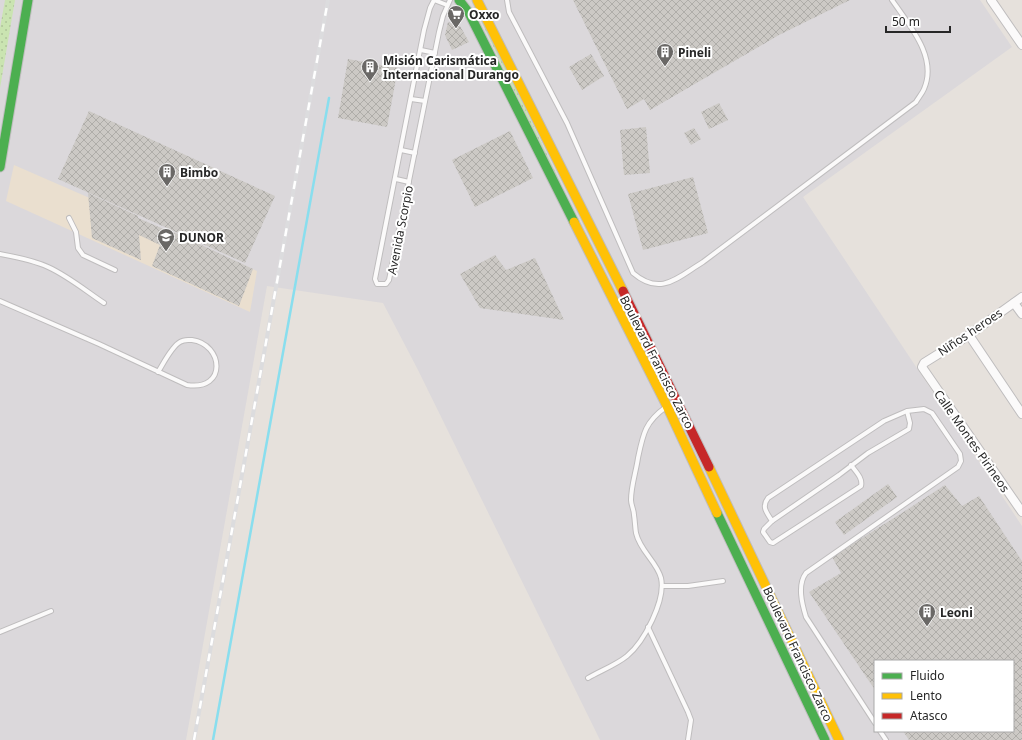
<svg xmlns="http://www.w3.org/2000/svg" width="1022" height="740" font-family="'Noto Sans',sans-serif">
  <defs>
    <pattern id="grass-dots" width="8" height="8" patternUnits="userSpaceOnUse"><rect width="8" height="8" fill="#cae4b1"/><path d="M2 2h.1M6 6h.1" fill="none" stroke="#aec498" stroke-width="1.8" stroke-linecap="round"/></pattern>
    <pattern id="building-cross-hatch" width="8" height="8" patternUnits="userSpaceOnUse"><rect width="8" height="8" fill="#ccc9c5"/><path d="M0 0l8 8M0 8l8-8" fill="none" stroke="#afada9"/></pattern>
  </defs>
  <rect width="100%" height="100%" fill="#e6e1dc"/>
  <path fill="#dbd8db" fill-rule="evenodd" d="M0 0H980L1012 47 803 197 1022 526V740H600L418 370 383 303 267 286 186 740H0ZM875 661H1013V731H875Z"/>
  <path fill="#eadfcf" d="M14 165 257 271 250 312 6 201Z"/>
  <g fill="url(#grass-dots)">
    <path d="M5 0H15L0 88V28Z"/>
    <path d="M474 6 477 7 561 184 559 185Z"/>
  </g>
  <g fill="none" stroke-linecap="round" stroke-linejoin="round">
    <path stroke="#89deee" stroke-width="2.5" d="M213 740 329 98"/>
  </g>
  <g fill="url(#building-cross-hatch)">
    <path d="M573 0H850L779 35 650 110 644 99 627 109Z"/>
    <path d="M448 22 460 26 469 42 452 50 445 35Z"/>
    <path d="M591 54 604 76 582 90 569 67Z"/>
    <path d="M348 59 398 68 387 127 338 118Z"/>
    <path d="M719 103 728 120 709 129 701 112Z"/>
    <path d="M89 111 275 196 245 263 58 179Z"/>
    <path d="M646 127 650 173 624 175 620 130Z"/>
    <path d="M694 128 701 139 691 145 684 133Z"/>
    <path d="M510 131 533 178 475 207 452 160Z"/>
    <path d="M693 177 708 233 643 250 628 194Z"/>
    <path d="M88 193 138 216V218L166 230 167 229 253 269 239 306 152 266 160 245 139 235 141 260 92 238Z"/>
    <path d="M495 255 506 270 535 258 564 320 480 308 460 274Z"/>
    <path d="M888 484 897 497 844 535 835 522Z"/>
    <path d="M945 485 962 506 979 496 1022 561V740H909L903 731H1013V661H875V690L809 592 841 573 832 557 905 511Z"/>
  </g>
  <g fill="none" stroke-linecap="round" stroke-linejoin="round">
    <defs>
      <g id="lane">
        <path d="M434 0 430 8 424 30 375 279 377 284H386L389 280 439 32 443 16 450 0"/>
        <path d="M434 0 447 5"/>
        <path d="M507 0 509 12 567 123 633 273C661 297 678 277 703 262L916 102C918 98 922 94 924 89 938 57 909 25 892 0"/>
        <path d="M421 50 435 53"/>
        <path d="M411 99 425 101"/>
        <path d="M401 150 415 153"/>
        <path d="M396 179 409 182"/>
        <path d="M69 218 76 232 78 248 83 255 115 270"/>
        <path d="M0 254C16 257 33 260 48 267 68 276 86 291 104 303"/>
        <path d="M0 301 99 344 187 385C228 391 223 344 192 340 188 340 184 339 180 342 172 346 163 364 158 372"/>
        <path d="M772 521 764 529 763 532 770 542 773 543 861 486C863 478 856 472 851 465"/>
        <path d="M662 586H688L723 581"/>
        <path d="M648 627 688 712 691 720 688 740"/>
        <path d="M0 632 51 611"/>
        <path d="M588 678C600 671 616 665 627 656 644 642 666 600 661 578 657 562 640 551 636 533 635 527 635 521 634 515 634 510 631 505 631 500 631 486 636 472 638 458 643 434 645 422 666 407"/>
        <path d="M875 723 806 617C802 604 797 585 806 573L958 467 961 461 960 454 932 413 924 409 907 411 884 421 768 498C761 507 767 513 772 521L839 475 868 453 909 429 910 423 907 411"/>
        <path d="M880 731 886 740"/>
      </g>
      <g id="street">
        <path d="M991 0 1022 45"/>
        <path d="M1022 297 969 335 924 363 922 367 1022 512"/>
        <path d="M1014 303 1022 314"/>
        <path d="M969 335 1022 414"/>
      </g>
      <g id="fast">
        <path d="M459 0 469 13 574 222"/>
        <path d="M0 167 28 0"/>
        <path d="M717 513 825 740"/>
      </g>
      <g id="slow">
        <path d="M477 0 623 291"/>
        <path d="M574 222 667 406 717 513"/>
        <path d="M709 467 839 740"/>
      </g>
      <path id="jam" d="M623 291 709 467"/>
    </defs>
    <use href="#lane" stroke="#bfbdbe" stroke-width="6"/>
    <use href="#street" stroke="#bfbdbe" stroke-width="10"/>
    <use href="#fast" stroke="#bfbdbe" stroke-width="11"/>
    <use href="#slow" stroke="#bfbdbe" stroke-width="11"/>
    <use href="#jam" stroke="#bfbdbe" stroke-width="11"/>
    <use href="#lane" stroke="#fbfafa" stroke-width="4"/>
    <use href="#street" stroke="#fbfafa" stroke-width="8"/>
    <use href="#fast" stroke="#4caf50" stroke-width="9"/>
    <use href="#slow" stroke="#ffc107" stroke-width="9"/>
    <use href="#jam" stroke="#c62828" stroke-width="9"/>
    <defs>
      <path id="rail" d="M194 740 328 0"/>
    </defs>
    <use href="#rail" stroke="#dcdcde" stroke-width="4"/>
    <use href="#rail" stroke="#fff" stroke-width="2.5" stroke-dasharray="8" stroke-linecap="butt"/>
  </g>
  <defs>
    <symbol id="supermarket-pin" viewBox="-11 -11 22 30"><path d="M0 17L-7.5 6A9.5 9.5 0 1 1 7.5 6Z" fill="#6a6866" stroke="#fff"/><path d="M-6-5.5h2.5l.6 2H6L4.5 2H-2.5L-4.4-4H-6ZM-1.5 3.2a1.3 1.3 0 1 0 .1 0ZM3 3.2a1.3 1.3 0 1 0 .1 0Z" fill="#fff"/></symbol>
    <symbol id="building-pin" viewBox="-11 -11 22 30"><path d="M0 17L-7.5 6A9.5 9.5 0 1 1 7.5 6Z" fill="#6a6866" stroke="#fff"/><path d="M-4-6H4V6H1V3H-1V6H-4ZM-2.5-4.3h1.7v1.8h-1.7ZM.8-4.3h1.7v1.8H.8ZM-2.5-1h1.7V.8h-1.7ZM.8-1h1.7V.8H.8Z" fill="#fff"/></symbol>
    <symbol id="school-pin" viewBox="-11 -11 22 30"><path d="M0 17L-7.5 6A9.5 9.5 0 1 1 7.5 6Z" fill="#6a6866" stroke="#fff"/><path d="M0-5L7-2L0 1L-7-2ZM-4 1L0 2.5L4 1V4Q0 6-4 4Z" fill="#fff"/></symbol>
  </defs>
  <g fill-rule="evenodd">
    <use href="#supermarket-pin" x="446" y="4" width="20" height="27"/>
    <use href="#building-pin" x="655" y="42" width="20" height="27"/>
    <use href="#building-pin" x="360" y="57" width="20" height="27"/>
    <use href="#building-pin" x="157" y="162" width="20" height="27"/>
    <use href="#school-pin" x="156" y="227" width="20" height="27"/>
    <use href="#building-pin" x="917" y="602" width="20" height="27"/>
  </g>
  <g text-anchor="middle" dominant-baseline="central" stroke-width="4" stroke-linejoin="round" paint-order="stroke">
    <g font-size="12" font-weight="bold" fill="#272727" stroke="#fff" text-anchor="start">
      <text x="469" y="14">Oxxo</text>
      <text x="678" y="52">Pineli</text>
      <text x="383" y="60">Misión Carismática<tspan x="383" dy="14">Internacional Durango</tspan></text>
      <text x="180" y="172">Bimbo</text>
      <text x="179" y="237">DUNOR</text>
      <text x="940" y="612">Leoni</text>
    </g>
    <g font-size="12" fill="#272727" stroke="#fff">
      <text transform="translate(400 230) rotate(-79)">Avenida Scorpio</text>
      <text transform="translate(970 332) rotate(-34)">Niños heroes</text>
      <text transform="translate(657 362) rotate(63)">Boulevard Francisco Zarco</text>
      <text transform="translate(972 441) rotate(55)">Calle Montes Pirineos</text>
      <text transform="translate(798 654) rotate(65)">Boulevard Francisco Zarco</text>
    </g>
  </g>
  <rect x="874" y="660" width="140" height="72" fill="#ffffff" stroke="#a9a9a9"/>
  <rect x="882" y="673" width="20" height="6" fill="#4caf50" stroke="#a9a9a9"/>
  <text x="910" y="680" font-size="12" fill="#272727">Fluido</text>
  <rect x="882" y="693" width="20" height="6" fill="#ffc107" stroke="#a9a9a9"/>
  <text x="910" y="700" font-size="12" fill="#272727">Lento</text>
  <rect x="882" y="713" width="20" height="6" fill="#c62828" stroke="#a9a9a9"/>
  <text x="910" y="720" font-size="12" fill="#272727">Atasco</text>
  <path d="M886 26v6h64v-6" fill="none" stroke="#272727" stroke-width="2"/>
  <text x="892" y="26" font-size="12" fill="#272727" stroke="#ffffff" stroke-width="3" paint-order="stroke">50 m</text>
</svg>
